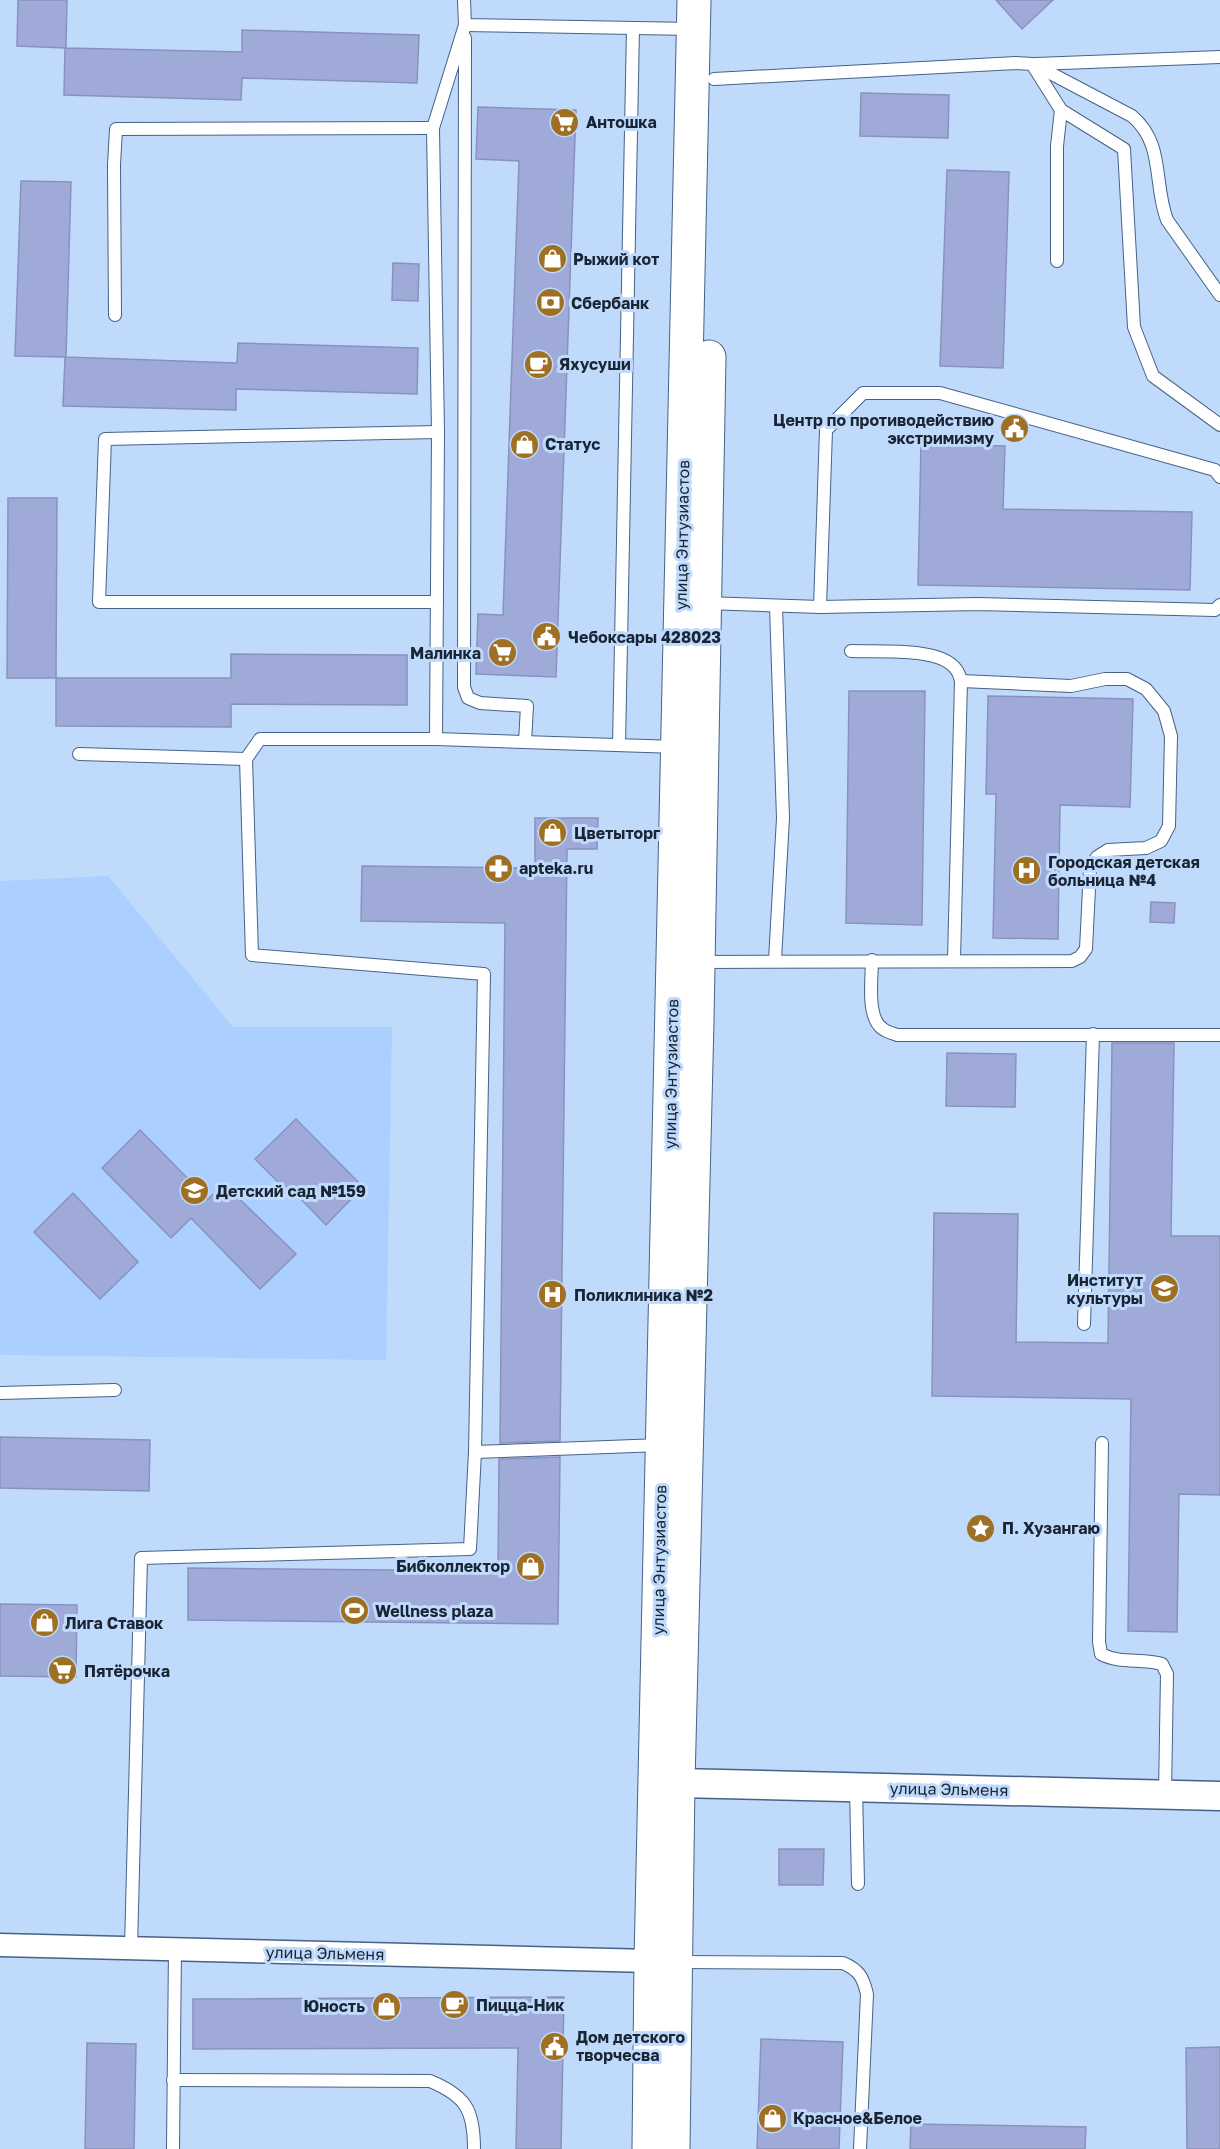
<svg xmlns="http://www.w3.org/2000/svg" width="1220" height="2149" font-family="'Golos Text',sans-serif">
  <rect width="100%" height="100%" fill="#c0dafc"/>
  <path fill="#abcfff" d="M108 876 233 1027H392L386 1360 0 1355V881Z"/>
  <g fill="#a0aad9" stroke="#8992bf" stroke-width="1.5">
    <path d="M18 0H67L66 48 242 52V30L419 35 417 83 242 78 241 100 64 95 65 48 17 46Z"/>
    <path d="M996 0H1053L1022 29Z"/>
    <path d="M861 93 949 95 948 138 860 136Z"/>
    <path d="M478 107 576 110 556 677 476 674 478 614 503 615 519 161 476 159Z"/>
    <path d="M947 170 1009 172 1003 368 940 366Z"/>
    <path d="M21 181 71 182 66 357 237 363 238 343 418 348 417 394 236 389V410L63 406 65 357 15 356Z"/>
    <path d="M393 263 419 264 418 301 392 300Z"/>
    <path d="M921 444 1005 446 1003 509 1192 512 1190 590 918 585Z"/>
    <path d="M8 498H57L56 678H231V654L407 655V705L231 704V727L56 726V678H7Z"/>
    <path d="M849 691H925L922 925 846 923Z"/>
    <path d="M988 696 1133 699 1130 807 1060 805 1058 939 993 938 996 794H986Z"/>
    <path d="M535 818H598L597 849H567L560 1441 500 1443 505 923 361 921 362 866 535 868Z"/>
    <path d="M1151 902 1175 903 1174 923 1150 922Z"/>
    <path d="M1112 1043H1174L1171 1236H1220V1495L1179 1494 1177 1632 1128 1631 1131 1399 932 1396 934 1213 1018 1214 1016 1342 1108 1343Z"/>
    <path d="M947 1053 1016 1054 1015 1107 946 1106Z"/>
    <path d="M296 1119 363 1187 326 1225 297 1195 294 1198 255 1159Z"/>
    <path d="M140 1130 208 1199 224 1184 296 1254 260 1289 191 1218 171 1238 102 1168Z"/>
    <path d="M73 1193 138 1262 100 1299 34 1232Z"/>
    <path d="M0 1437 150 1440 149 1491 0 1488Z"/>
    <path d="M560 1457 558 1624 188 1620V1568L498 1571 499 1459Z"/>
    <path d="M0 1604 77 1605 76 1677 0 1676Z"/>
    <path d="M779 1849H824L823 1885H779Z"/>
    <path d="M564 1997 561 2149H516L518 2048 193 2049V1999Z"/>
    <path d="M761 2039 843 2042 839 2149H757Z"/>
    <path d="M87 2043 136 2044 134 2149H85Z"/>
    <path d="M1220 2047V2149H1187L1186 2048Z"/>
    <path d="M911 2124 1086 2127 1085 2149H910Z"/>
  </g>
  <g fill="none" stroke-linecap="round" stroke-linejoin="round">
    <defs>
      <g id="service">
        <path d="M464 0 465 25 692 29"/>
        <path d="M465 25 433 128 438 432 436 739 677 747"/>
        <path d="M465 38 464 687 468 698 480 703 527 706 525 742"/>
        <path d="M1033 64 1132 116C1165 144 1153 183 1167 220L1220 295"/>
        <path d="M1036 64 1220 57"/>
        <path d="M714 79 1016 63 1032 64 1061 110 1124 149 1134 327 1153 376 1220 425"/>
        <path d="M1057 261V146L1061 110"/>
        <path d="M115 315 114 165 116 129 433 128"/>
        <path d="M437 602H99L105 439 438 432"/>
        <path d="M705 603 820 607 978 604 1215 610 1220 605"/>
        <path d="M820 607 826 430 863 393H940L1215 470 1220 477"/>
        <path d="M851 651C878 652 938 647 955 668 958 671 960 677 961 681L954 960"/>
        <path d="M619 745 633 28"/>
        <path d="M79 754 246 759"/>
        <path d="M775 960 783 818 776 606"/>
        <path d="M872 960C872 979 866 1018 883 1029 887 1032 892 1033 897 1035H1220"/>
        <path d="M699 962 1072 961 1080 957 1086 949 1090 868 1097 857 1108 850 1146 848 1161 841 1169 826 1171 736 1164 711 1146 689 1127 679H1105L1071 686 961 681"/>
        <path d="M1084 1324 1093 1034"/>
        <path d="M0 1393 115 1390"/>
        <path d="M1102 1443 1099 1642 1101 1654C1120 1664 1142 1658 1162 1664L1167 1674 1165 1794"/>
        <path d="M475 1452 661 1445"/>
        <path d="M856 1787 858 1884"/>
        <path d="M131 1948 141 1558 470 1549 475 1452 484 974 252 955 246 759 260 739H436"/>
        <path d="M677 1962 843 1963C859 1970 863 1977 867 1994L860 2149"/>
        <path d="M173 2080 430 2081C466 2096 474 2110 474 2149"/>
        <path d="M173 2149 175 1949"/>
      </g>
      <path id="minor" d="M0 1945 651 1961"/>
      <path id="tertiary" d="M678 1783 1220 1796"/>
      <g id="secondary">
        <path d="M649 2149 651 1961 694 0"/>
        <path d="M673 2149 678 1783 697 1021 709 357"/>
      </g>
    </defs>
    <use href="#service" stroke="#466286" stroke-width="14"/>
    <use href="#minor" stroke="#466286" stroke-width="25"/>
    <use href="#tertiary" stroke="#466286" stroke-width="31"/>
    <use href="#secondary" stroke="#466286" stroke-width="35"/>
    <use href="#service" stroke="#fff" stroke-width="12"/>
    <use href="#minor" stroke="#fff" stroke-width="22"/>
    <use href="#tertiary" stroke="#fff" stroke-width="28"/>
    <use href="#secondary" stroke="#fff" stroke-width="33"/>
  </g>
  <defs>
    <symbol id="supermarket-disc" viewBox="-11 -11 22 22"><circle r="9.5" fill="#9f7023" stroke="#c0dafc"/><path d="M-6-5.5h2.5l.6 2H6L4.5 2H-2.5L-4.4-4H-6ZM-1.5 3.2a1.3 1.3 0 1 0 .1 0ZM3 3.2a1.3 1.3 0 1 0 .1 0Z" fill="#fff"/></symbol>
    <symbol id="shop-disc" viewBox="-11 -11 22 22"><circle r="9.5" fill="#9f7023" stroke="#c0dafc"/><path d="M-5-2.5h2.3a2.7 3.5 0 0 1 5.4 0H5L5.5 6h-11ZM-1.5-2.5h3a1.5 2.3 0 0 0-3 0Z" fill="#fff"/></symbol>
    <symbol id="bank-disc" viewBox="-11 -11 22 22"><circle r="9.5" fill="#9f7023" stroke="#c0dafc"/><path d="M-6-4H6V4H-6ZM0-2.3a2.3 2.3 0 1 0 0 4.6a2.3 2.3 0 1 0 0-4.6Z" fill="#fff"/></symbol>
    <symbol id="cafe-disc" viewBox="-11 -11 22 22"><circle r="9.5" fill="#9f7023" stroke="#c0dafc"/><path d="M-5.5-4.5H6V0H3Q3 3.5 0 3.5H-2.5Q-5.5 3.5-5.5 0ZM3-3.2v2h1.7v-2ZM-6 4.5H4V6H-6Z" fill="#fff"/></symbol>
    <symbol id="civic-disc" viewBox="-11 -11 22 22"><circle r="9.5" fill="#9f7023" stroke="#c0dafc"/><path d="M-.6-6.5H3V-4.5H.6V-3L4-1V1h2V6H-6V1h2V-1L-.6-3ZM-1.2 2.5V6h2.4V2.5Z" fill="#fff"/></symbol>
    <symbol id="pharmacy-disc" viewBox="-11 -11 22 22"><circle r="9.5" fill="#9f7023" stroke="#c0dafc"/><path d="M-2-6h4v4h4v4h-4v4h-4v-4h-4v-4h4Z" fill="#fff"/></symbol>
    <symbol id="hospital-disc" viewBox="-11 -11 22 22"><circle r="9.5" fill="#9f7023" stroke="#c0dafc"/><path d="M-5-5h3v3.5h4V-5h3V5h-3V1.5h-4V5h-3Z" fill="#fff"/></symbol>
    <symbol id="school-disc" viewBox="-11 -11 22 22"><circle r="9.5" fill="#9f7023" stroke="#c0dafc"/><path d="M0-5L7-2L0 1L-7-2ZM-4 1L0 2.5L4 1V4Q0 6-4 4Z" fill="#fff"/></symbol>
    <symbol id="university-disc" viewBox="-11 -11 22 22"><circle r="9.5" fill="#9f7023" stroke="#c0dafc"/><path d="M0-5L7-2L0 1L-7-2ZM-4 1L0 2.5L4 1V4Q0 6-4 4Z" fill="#fff"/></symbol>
    <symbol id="sight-disc" viewBox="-11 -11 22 22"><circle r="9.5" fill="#9f7023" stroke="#c0dafc"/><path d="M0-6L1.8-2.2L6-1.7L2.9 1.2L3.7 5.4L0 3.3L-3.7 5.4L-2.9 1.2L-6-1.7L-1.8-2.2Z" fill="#fff"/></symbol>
    <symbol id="stadium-disc" viewBox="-11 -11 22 22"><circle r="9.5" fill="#9f7023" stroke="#c0dafc"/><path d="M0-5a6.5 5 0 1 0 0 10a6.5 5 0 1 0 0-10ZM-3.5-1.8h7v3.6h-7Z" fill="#fff"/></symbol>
  </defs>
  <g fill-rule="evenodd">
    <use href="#supermarket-disc" x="548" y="106" width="33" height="33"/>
    <use href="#shop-disc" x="536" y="242" width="33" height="33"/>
    <use href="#bank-disc" x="534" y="286" width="33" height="33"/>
    <use href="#cafe-disc" x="522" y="348" width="33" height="33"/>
    <use href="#civic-disc" x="998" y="412" width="33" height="33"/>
    <use href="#shop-disc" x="508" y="428" width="33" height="33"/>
    <use href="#civic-disc" x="530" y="620" width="33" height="33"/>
    <use href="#supermarket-disc" x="486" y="636" width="33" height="33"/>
    <use href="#shop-disc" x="536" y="816" width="33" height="33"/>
    <use href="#pharmacy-disc" x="482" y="852" width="33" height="33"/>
    <use href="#hospital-disc" x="1010" y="854" width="33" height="33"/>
    <use href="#school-disc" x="178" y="1174" width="33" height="33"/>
    <use href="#university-disc" x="1148" y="1272" width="33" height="33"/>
    <use href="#hospital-disc" x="536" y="1278" width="33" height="33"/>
    <use href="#sight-disc" x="964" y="1512" width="33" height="33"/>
    <use href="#shop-disc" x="514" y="1550" width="33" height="33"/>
    <use href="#stadium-disc" x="338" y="1594" width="33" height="33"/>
    <use href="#shop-disc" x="28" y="1606" width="33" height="33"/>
    <use href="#supermarket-disc" x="46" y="1654" width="33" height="33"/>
    <use href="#cafe-disc" x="438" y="1988" width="33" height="33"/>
    <use href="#shop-disc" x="370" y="1990" width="33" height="33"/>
    <use href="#civic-disc" x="538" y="2030" width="33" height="33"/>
    <use href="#shop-disc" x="756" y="2102" width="33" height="33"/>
  </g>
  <g text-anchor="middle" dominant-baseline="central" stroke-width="6" stroke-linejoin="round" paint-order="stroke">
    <g font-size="16" font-weight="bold" fill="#192535" stroke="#c0dafc" text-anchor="start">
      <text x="586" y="122">Антошка</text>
      <text x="573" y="259">Рыжий кот</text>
      <text x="571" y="303">Сбербанк</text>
      <text x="559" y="364">Яхусуши</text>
      <text x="994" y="420" text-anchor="end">Центр по противодействию<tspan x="994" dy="18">экстримизму</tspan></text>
      <text x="545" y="444">Статус</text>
      <text x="568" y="637">Чебоксары 428023</text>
      <text x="481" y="653" text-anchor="end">Малинка</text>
      <text x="574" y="833">Цветыторг</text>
      <text x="1048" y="862">Городская детская<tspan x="1048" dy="18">больница №4</tspan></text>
      <text x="519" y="868">apteka.ru</text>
      <text x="216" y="1191">Детский сад №159</text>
      <text x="1143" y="1280" text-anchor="end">Институт<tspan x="1143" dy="18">культуры</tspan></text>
      <text x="574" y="1295">Поликлиника №2</text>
      <text x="1002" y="1528">П. Хузангаю</text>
      <text x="510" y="1566" text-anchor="end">Бибколлектор</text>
      <text x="375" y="1611">Wellness plaza</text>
      <text x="65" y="1623">Лига Ставок</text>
      <text x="84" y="1671">Пятёрочка</text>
      <text x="476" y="2005">Пицца-Ник</text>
      <text x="365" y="2006" text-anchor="end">Юность</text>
      <text x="576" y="2037">Дом детского<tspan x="576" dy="18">творчесва</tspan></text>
      <text x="793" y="2118">Красное&amp;Белое</text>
    </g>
    <g font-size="16" fill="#192535" stroke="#c0dafc">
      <text transform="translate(682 535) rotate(-89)">улица Энтузиастов</text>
      <text transform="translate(671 1074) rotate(-89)">улица Энтузиастов</text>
      <text transform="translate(659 1560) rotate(-89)">улица Энтузиастов</text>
      <text transform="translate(949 1789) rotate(1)">улица Эльменя</text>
      <text transform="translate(325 1953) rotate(1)">улица Эльменя</text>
    </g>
  </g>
</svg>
